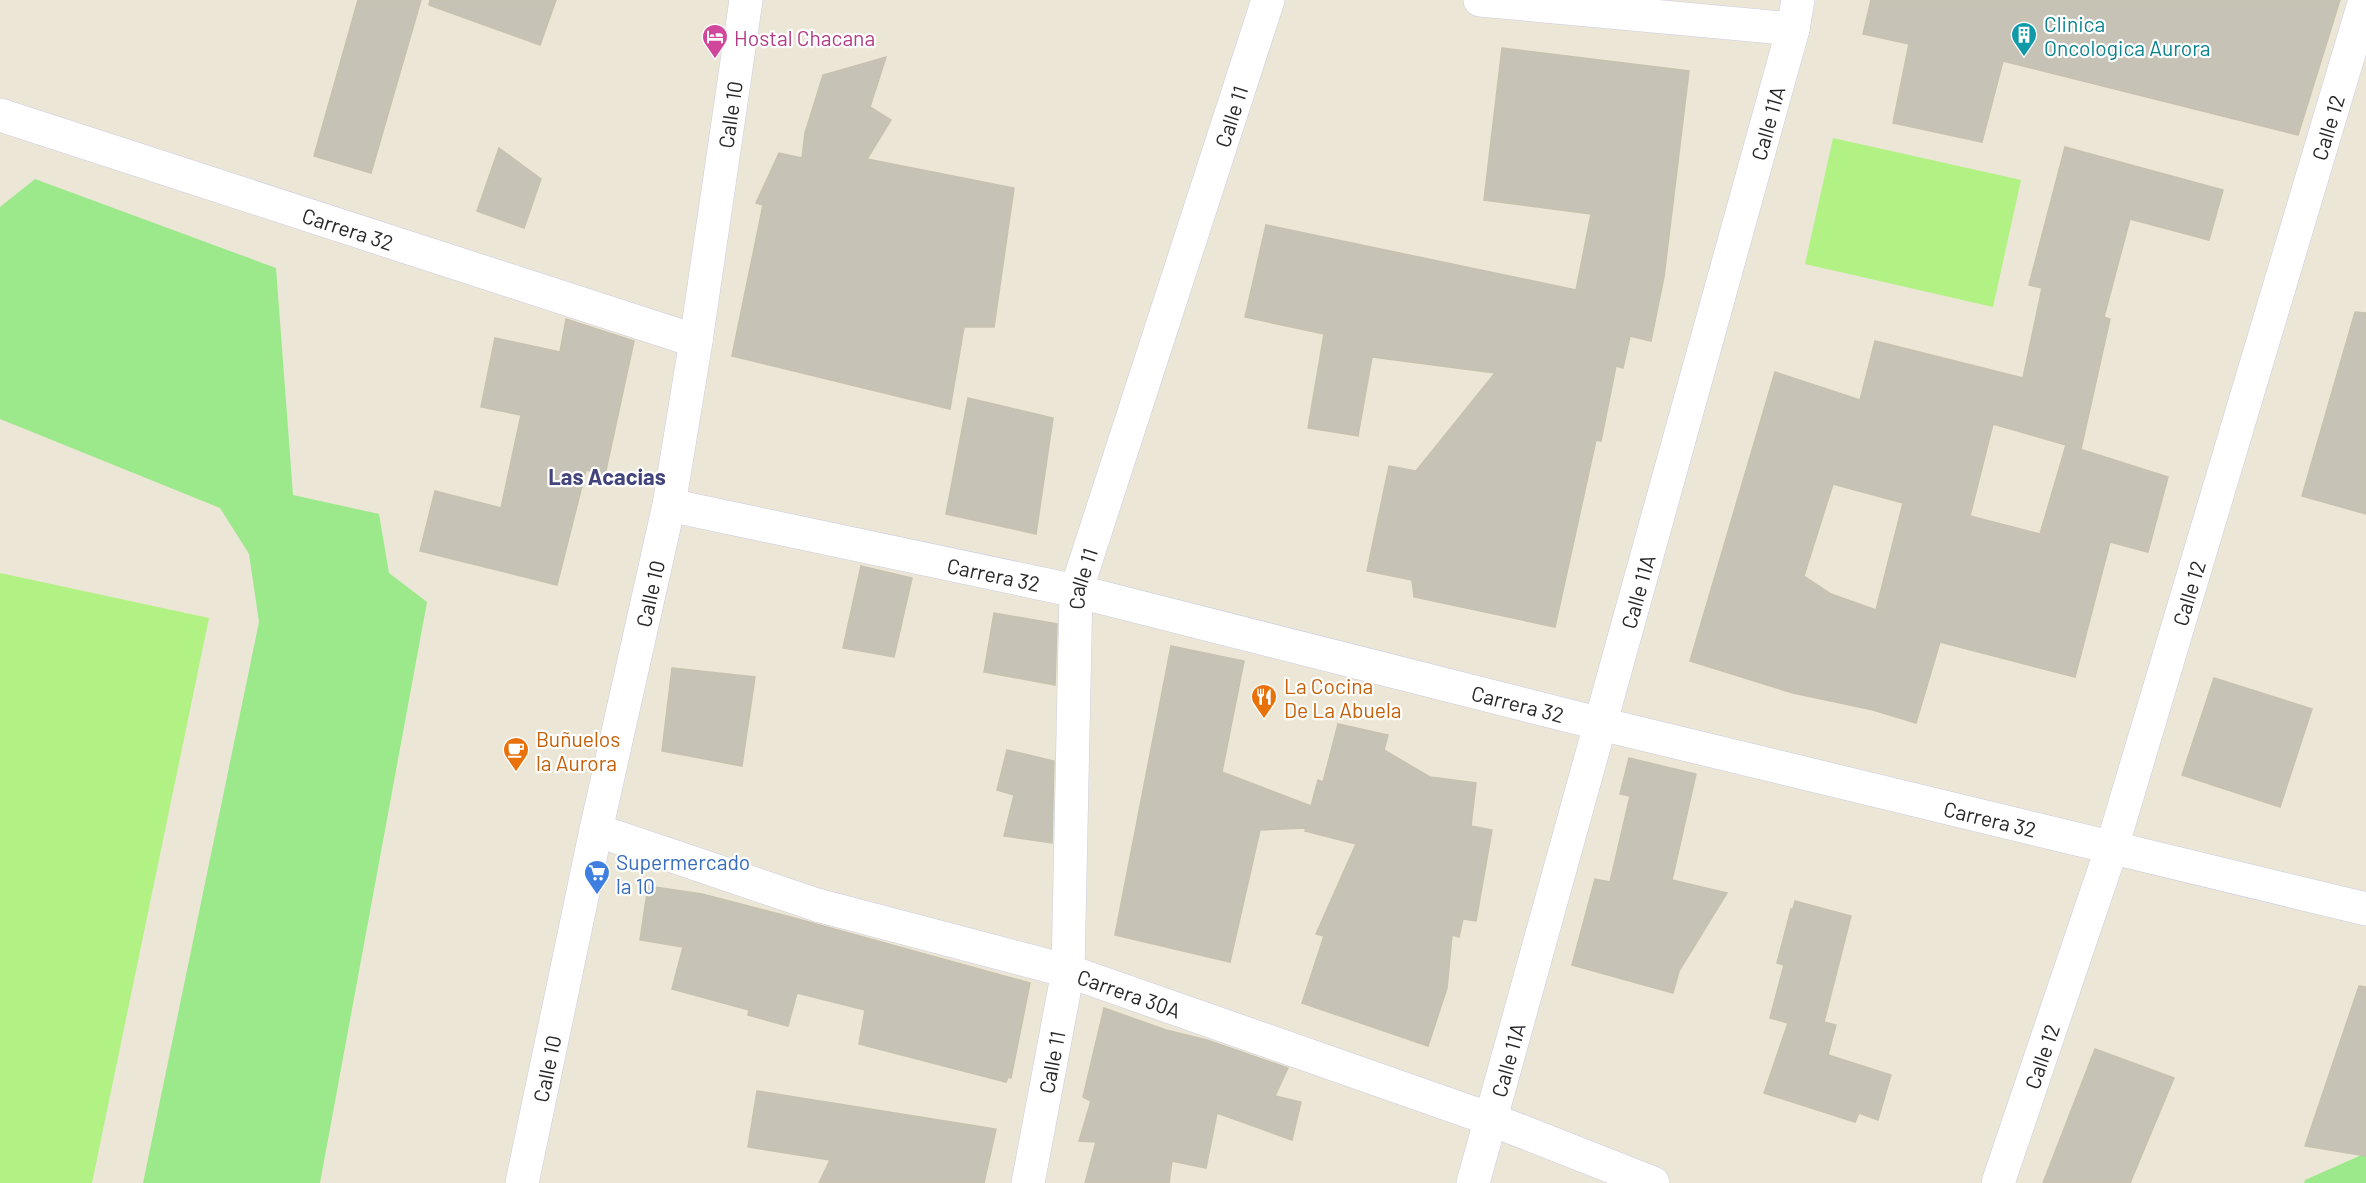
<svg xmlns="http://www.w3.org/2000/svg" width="2366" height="1183" font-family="Barlow,sans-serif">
  <rect width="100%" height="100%" fill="#ece6d6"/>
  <g fill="#9ce98b">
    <path d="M35 179 276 268 293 495 379 514 389 573 427 602 320 1183H143L259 622 249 554 220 508 0 419V207Z"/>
    <path d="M2366 1153V1183H2304L2305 1180Z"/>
  </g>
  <g fill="#b2f285">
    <path d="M1833 138 2021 180 1993 307 1805 264Z"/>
    <path d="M0 573 209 618 92 1183H0Z"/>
  </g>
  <g fill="#c6c2b6" stroke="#c7c2b0" stroke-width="1.5" fill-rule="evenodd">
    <path d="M358 0H421L371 173 314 156Z"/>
    <path d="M430 0H556L540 45 429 5Z"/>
    <path d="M1871 0H2340L2298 135 2003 61 1982 142 1893 123 1909 44 1863 34Z"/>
    <path d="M1502 48 1689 71 1664 277 1651 341 1630 336 1623 368 1616 366 1601 441 1596 440 1555 627 1414 597 1412 580 1367 571 1389 466 1416 471 1495 373 1372 357 1358 436 1308 428 1324 334 1245 317 1266 225 1576 290 1591 214 1484 200Z"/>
    <path d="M886 57 870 107 891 120 867 159 1014 188 994 327H964L950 409 732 356 763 205 756 203 779 153 802 158 805 133 823 75Z"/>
    <path d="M2065 147 2223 190 2209 240 2130 219 2104 317 2110 319 2081 449 2067 445 2168 477 2148 552 2110 542 2075 677 1940 642 1916 723 1873 710 1793 693 1690 661 1775 372 1860 400 1875 341 2023 378 2042 288 2029 285ZM1993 424 2066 445 2040 534 1970 516ZM1833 484 1903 503 1876 610 1831 594 1804 576Z"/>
    <path d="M499 148 541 179 524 228 477 211Z"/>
    <path d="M2355 312 2366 313V514L2302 496Z"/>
    <path d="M566 319 634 341 605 475 586 470 557 585 420 551 435 491 501 508 521 415 481 407 495 338 560 352Z"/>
    <path d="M968 398 1053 418 1036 534 946 514Z"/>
    <path d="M861 566 912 578 894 657 843 648Z"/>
    <path d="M994 613 1057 624 1055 685 984 672Z"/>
    <path d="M1171 646 1244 661 1222 772 1311 806 1318 780 1323 782 1338 724 1388 735 1384 750 1430 777 1476 783 1471 826 1492 830 1476 921 1463 919 1459 937 1452 935 1447 988 1428 1046 1302 1003 1324 936 1316 934 1356 844 1305 831 1306 828 1260 830 1230 962 1115 935Z"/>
    <path d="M672 668 755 677 742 766 662 751Z"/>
    <path d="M2214 678 2312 709 2280 807 2182 775Z"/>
    <path d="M1007 750 1054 761 1052 843 1004 836 1014 795 997 790Z"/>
    <path d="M1629 758 1696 774 1672 880 1727 893 1679 971 1673 993 1572 965 1595 879 1610 882 1630 796 1620 794Z"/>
    <path d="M648 886 702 894 798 919 1030 983 1011 1078 1008 1077 1006 1082 859 1044 865 1010 797 993 788 1026 748 1015 749 1010 672 989 683 947 640 940Z"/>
    <path d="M1795 901 1851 916 1824 1022 1836 1025 1828 1055 1891 1075 1878 1120 1859 1113 1855 1122 1764 1093 1788 1023 1770 1018 1784 965 1777 963 1791 909H1793Z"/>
    <path d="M2359 986 2366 987V1156L2305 1146Z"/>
    <path d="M1104 1008 1166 1030 1207 1040 1288 1068 1275 1096 1301 1102 1292 1140 1217 1113 1206 1168 1172 1161 1169 1183H1085L1096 1142 1079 1141 1091 1101 1083 1097Z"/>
    <path d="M2095 1049 2174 1078 2130 1183H2043Z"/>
    <path d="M757 1091 996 1129 984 1183H819L830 1160 748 1147Z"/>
  </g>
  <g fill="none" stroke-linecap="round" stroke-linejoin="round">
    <defs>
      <g id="street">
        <path d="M1480 0 1793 29"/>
        <path id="s1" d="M0 115 696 341"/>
        <path id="s2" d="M669 505 1076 591 1601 724 2366 909"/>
        <path id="s3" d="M596 830 817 905 1068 971 1490 1119 1653 1183"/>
        <path id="s4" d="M1473 1183 1793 29 1798 0"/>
        <path id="s5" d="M1998 1183 2112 847 2365 0"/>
      </g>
      <g id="secondary">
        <path id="s6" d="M522 1183 596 830 669 505 696 341 746 0"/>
        <path id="s7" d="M1028 1183 1068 971 1076 591 1268 0"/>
      </g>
    </defs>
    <use href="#street" stroke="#cbcce2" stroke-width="34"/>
    <use href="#secondary" stroke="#cbcce2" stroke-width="34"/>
    <use href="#street" stroke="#fff" stroke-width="33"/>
    <use href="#secondary" stroke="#fff" stroke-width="33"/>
  </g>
  <defs>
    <symbol id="building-pin" viewBox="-11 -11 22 30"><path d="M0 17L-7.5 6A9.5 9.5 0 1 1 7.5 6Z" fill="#0f9aa8" stroke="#fff"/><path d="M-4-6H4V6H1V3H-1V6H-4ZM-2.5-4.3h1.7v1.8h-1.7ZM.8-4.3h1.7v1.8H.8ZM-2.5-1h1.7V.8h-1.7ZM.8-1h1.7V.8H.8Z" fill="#fff"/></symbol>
    <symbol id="hotel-pin" viewBox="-11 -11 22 30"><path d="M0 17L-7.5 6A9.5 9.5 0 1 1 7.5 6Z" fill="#d1479c" stroke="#fff"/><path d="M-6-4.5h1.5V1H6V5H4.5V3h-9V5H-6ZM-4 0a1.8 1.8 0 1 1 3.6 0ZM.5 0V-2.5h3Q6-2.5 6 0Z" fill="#fff"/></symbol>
    <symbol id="restaurant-pin" viewBox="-11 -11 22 30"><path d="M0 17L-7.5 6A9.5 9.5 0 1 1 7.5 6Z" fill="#e8710a" stroke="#fff"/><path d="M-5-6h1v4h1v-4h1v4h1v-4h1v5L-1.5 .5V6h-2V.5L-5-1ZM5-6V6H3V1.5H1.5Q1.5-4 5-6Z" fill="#fff"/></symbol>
    <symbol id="cafe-pin" viewBox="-11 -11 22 30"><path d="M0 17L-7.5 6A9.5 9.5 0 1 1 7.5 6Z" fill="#e8710a" stroke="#fff"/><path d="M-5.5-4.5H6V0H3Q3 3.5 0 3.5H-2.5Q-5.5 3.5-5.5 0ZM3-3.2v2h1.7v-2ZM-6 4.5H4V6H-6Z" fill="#fff"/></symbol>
    <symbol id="supermarket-pin" viewBox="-11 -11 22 30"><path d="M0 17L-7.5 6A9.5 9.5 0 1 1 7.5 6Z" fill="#3f7fe0" stroke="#fff"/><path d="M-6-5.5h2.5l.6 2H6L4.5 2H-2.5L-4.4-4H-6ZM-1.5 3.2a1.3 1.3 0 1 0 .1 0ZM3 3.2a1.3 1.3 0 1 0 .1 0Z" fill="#fff"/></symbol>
  </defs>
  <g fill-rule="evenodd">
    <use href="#building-pin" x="2009" y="20" width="30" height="40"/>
    <use href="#hotel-pin" x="700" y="22" width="30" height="40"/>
    <use href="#restaurant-pin" x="1249" y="682" width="30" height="40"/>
    <use href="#cafe-pin" x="501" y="735" width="30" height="40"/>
    <use href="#supermarket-pin" x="582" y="858" width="30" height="40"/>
  </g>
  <g text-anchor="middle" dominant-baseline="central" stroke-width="4.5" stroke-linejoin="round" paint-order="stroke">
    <g font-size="21" fill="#0d838f" stroke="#fff" text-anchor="start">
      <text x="2044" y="23">Clinica<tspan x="2044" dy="24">Oncologica Aurora</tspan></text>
    </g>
    <g font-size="21" fill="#b23c85" stroke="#fff" text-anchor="start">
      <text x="734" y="37">Hostal Chacana</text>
    </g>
    <g font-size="21" fill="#272727" stroke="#fff">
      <text stroke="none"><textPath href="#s6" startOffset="1089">Calle 10</textPath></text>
      <text stroke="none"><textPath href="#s7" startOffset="1095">Calle 11</textPath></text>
      <text stroke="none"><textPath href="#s4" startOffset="1100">Calle 11A</textPath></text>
      <text stroke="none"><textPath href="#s5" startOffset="1106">Calle 12</textPath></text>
      <text stroke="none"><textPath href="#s1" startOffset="366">Carrera 32</textPath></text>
      <text stroke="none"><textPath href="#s2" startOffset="332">Carrera 32</textPath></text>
      <text stroke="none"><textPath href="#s7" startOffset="609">Calle 11</textPath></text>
      <text stroke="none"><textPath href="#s4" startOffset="614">Calle 11A</textPath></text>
      <text stroke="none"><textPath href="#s5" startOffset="620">Calle 12</textPath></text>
      <text stroke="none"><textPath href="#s6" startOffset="603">Calle 10</textPath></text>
      <text stroke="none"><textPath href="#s2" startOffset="872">Carrera 32</textPath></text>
      <text stroke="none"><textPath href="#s2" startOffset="1358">Carrera 32</textPath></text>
      <text stroke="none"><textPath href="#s3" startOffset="558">Carrera 30A</textPath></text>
      <text stroke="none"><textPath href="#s5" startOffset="134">Calle 12</textPath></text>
      <text stroke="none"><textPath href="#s4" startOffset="128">Calle 11A</textPath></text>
      <text stroke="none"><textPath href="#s7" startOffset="123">Calle 11</textPath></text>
      <text stroke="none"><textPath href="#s6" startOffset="117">Calle 10</textPath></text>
    </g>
    <g font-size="21" fill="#c56008" stroke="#fff" text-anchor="start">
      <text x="1284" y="685">La Cocina<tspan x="1284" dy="24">De La Abuela</tspan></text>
      <text x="536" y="738">Buñuelos<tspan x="536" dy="24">la Aurora</tspan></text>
    </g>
    <g font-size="21" fill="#366cbe" stroke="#fff" text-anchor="start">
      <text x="616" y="861">Supermercado<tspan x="616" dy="24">la 10</tspan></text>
    </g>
    <g font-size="22" font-weight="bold" fill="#43447b" stroke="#fff">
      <text x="607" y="476">Las Acacias</text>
    </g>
  </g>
</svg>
